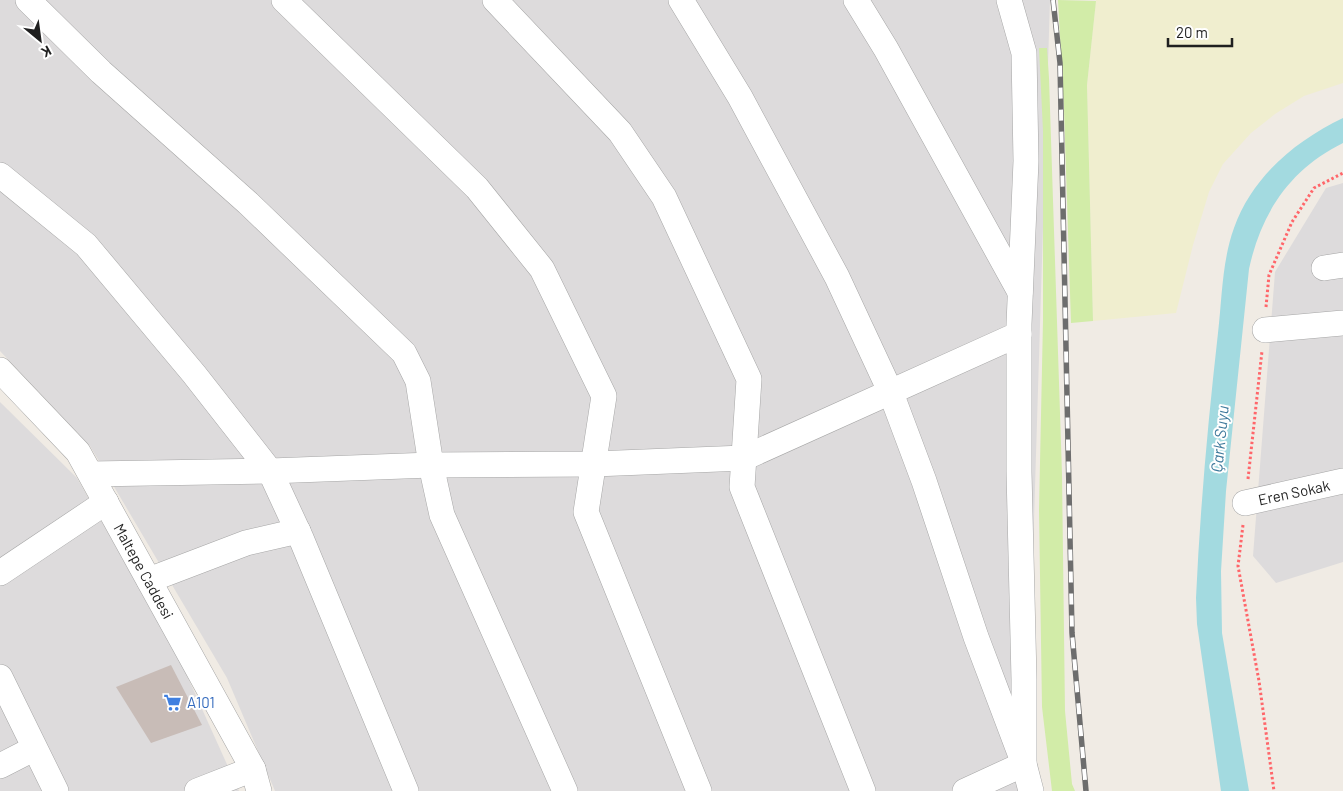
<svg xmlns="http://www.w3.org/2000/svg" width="1343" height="791" font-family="Barlow,sans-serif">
  <rect width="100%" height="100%" fill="#f0ebe4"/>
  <g fill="#dddbdc">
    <path d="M0 0H1050L1028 715 1043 791H275L227 678 90 446 0 351Z"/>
    <path d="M1343 183V562L1276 583 1253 556 1275 272 1326 188Z"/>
    <path d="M0 402 77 478 179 658 239 791H0Z"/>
  </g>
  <path fill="#f0eecf" d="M1096 0H1343V83L1304 96 1275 114 1251 133 1223 164 1209 192 1193 245 1176 313 1093 321 1087 85Z"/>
  <g fill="#d2eca8">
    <path d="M1058 0 1096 1 1087 85 1093 321 1071 323 1064 110Z"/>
    <path d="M1039 48H1047L1049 78 1062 474 1065 711 1072 784 1075 791H1052L1042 707 1039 510 1043 320V131Z"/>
  </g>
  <path fill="#a3dae0" d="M1343 118V143C1290 169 1261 213 1249 269L1226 491 1221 571 1222 633 1249 791H1221L1197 624 1196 598C1200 510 1208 421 1218 333 1222 299 1222 261 1234 228 1252 177 1295 141 1343 118Z"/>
  <path fill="#c8bcb7" d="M171 665 202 725 151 743 116 687Z"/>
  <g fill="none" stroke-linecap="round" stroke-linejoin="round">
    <defs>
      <g id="minor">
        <path d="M28 0 101 72 248 203 404 353 418 381 431 465 442 515 565 791"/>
        <path d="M284 0 477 188 542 269 604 396 586 512 699 791"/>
        <path d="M495 0 620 132 664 197 749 379 742 487 863 791"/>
        <path d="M681 0 740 97 837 277 891 393 924 481 976 637 1024 764 965 791"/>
        <path d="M856 0 886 49 1020 292"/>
        <path d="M1009 0 1024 53 1026 161 1019 324V472L1024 679V764L1031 791"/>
        <path d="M0 175 86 245 194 374 270 471 301 538 406 791"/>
        <path d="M1324 268 1343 265"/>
        <path d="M1265 330 1343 323"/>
        <path d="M0 370 78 452 253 769 259 791"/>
        <path d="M91 474 270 471 431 465 594 464 744 458 1019 334"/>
        <path d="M1245 503 1343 481"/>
        <path d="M0 573 106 502"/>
        <path d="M149 580 246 543 298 531"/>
        <path d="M0 677 56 791"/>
        <path d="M0 766 33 749"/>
        <path d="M197 791 253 769"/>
      </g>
    </defs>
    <use href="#minor" stroke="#a6a6a6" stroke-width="26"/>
    <g stroke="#ff666a" stroke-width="3" stroke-dasharray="2.5 2.5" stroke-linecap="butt">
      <path d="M1266 307 1269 275 1292 222 1314 188 1343 173"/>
      <path d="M1248 479 1262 351"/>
      <path d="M1243 525 1238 566 1259 681 1274 791"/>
    </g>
    <use href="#minor" stroke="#fff" stroke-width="25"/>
    <defs>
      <path id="rail" d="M1053 0 1060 63 1072 633 1086 791"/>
    </defs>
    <use href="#rail" stroke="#6d6d6d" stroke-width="5.5"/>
    <use href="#rail" stroke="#fff" stroke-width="4" stroke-dasharray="11" stroke-linecap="butt"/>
  </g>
  <defs>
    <symbol id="supermarket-bare" viewBox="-9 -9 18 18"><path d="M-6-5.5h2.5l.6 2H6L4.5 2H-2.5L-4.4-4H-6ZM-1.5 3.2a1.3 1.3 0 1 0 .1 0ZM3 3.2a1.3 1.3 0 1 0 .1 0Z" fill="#3f7fe0" stroke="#fff" stroke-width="2.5" paint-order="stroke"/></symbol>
  </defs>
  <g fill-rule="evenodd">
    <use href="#supermarket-bare" x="160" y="690" width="25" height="25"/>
  </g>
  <g text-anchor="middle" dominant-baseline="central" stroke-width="4" stroke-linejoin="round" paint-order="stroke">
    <g font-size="15" fill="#1f1f1f" stroke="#fff">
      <text transform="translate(1294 492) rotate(-12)">Eren Sokak</text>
      <text transform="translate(144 571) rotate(61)">Maltepe Caddesi</text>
    </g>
    <g font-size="15" fill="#366cbe" stroke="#fff" text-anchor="start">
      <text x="187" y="702">A101</text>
    </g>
    <g font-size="16" font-style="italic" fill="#3e799b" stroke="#fff">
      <text transform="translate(1219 439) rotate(-84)">Çark Suyu</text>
    </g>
  </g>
  <g transform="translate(40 40) rotate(151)" stroke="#ffffff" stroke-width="4" paint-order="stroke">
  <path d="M0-4L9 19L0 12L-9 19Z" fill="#1f1f1f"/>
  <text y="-8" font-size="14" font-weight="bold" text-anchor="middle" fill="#1f1f1f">K</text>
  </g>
  <path d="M1168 38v8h64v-8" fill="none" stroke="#1f1f1f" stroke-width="2.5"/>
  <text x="1176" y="38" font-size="15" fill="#1f1f1f" stroke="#ffffff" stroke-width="4" paint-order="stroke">20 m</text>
</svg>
